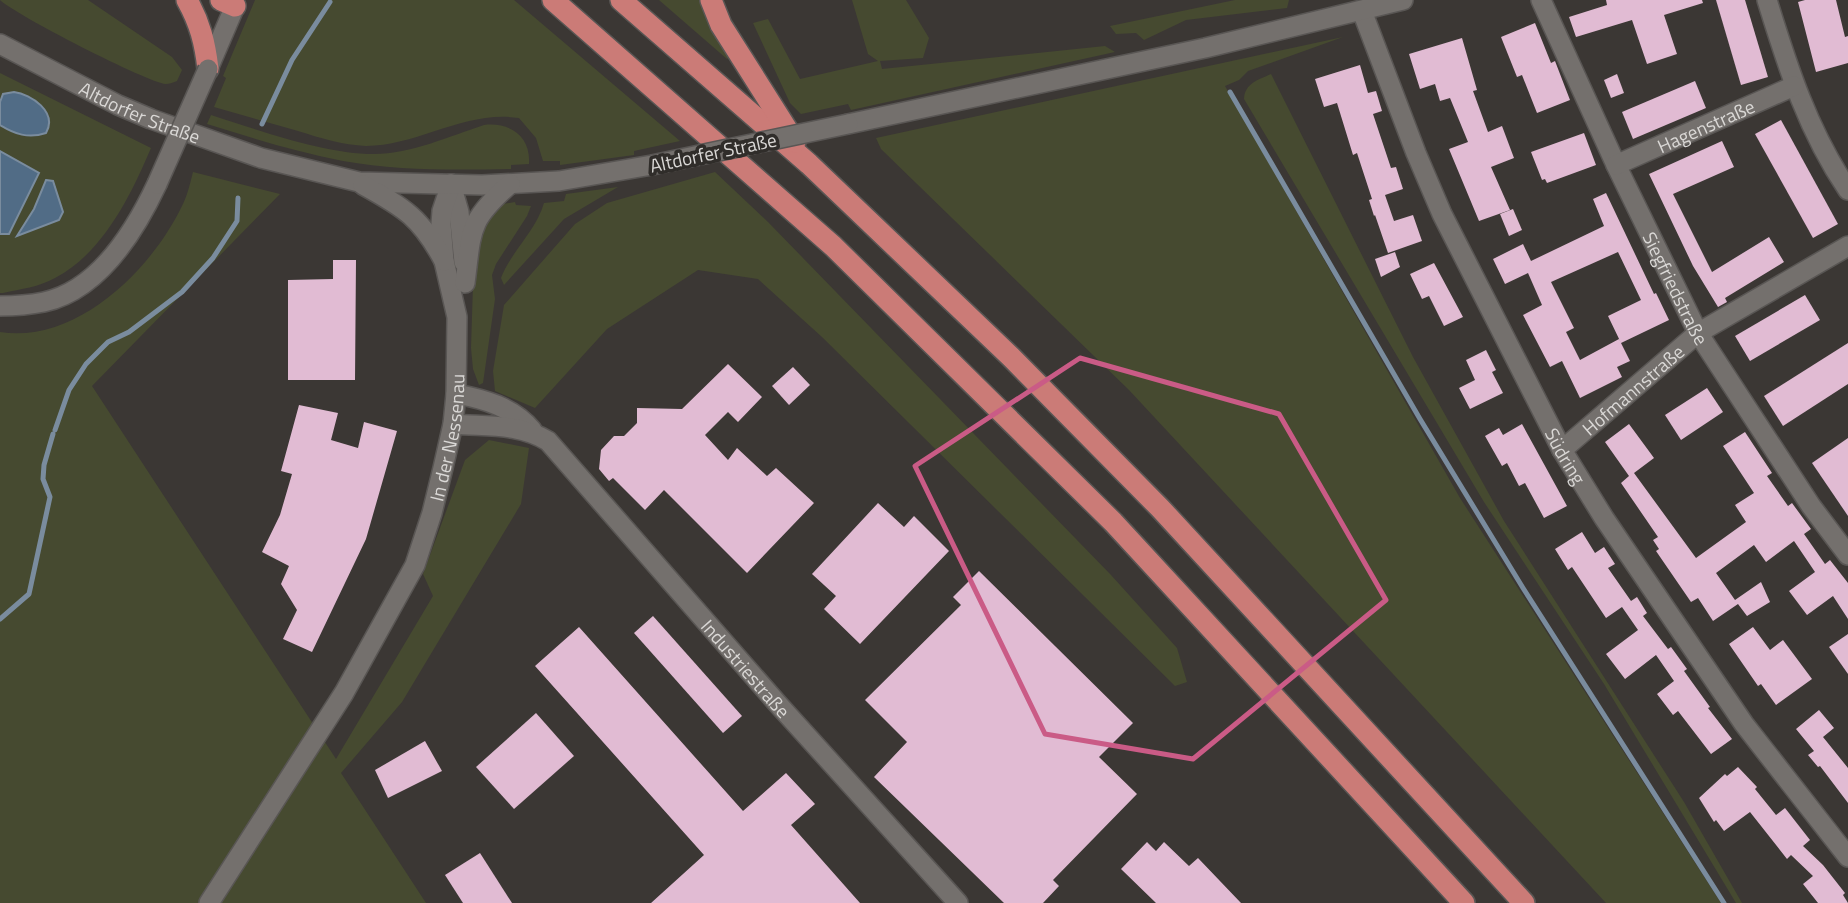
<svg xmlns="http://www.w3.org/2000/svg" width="1848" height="903" font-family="'Titillium Web',sans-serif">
  <rect width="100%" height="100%" fill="#3b3734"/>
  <g fill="#464a30">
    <path d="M0 0H88L172 57 182 70 177 81C174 82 169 84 166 84 148 83 14 14 0 0Z"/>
    <path d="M255 0H514L680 141 634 151V155L560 165V161H543L536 138 519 118C465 110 418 146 366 146 343 145 320 138 298 131 270 123 242 115 214 107L226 78 223 76Z"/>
    <path d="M659 0H704L730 57 727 59Z"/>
    <path d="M852 0H906L929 38 923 58 880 61 882 69 1105 46 1115 52 851 110 848 104 801 114 790 103 753 23 768 19 800 79 878 61 868 54Z"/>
    <path d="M1235 0H1289L1287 8 1186 20 1144 40 1136 33 1116 34 1110 26Z"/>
    <path d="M1343 37 1248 71 1239 80 1225 86 1460 498 1721 903H1606L1129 390 881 149 876 138Z"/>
    <path d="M0 73 151 148C131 195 103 253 55 278 39 287 21 289 3 293H0V234H9L39 173 0 151V125C12 133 39 143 49 128L3 94 0 102Z"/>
    <path d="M1271 74 1413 357 1504 521 1684 802 1742 903H1736L1604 684 1484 502 1244 99C1245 83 1258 80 1271 74Z"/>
    <path d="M211 115C258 130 325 154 374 154 411 154 450 136 484 125 510 122 531 136 529 164L511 165V169C456 170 398 171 343 161 297 152 252 138 207 124Z"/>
    <path d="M193 172 280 194 92 386 336 759 433 596 423 574 465 460 489 440 529 448 521 504 402 702 341 773 426 903H0V332C76 344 150 271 181 208 187 197 190 184 193 172Z"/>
    <path d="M715 172 768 222 1111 575 1177 648 1187 682 1175 686 822 337 758 279 698 270 607 329 535 408 495 391 493 371 504 305 575 224 607 203Z"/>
    <path d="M618 187 564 219 504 285 501 278C512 250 536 231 544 203L564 201 566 194Z"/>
    <path d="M515 202 516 205 531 206 527 216 496 264 492 275 495 299 483 383 479 385 473 369 471 348 474 253 491 211 503 204Z"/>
  </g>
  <g fill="#516c86" stroke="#7a8c9e" stroke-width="2">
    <path d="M14 92C31 94 58 112 46 133 28 139 15 134 0 125V102L3 94Z"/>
    <path d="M0 151 39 173 9 234H0Z"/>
    <path d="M46 180 53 181 63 212 59 220 17 236 34 209Z"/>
  </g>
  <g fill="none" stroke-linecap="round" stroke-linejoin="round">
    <g stroke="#7a8c9e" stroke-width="5">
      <path d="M1230 92 1420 419 1523 588 1724 903"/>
      <path d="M262 124 292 60 330 2"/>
      <path d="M55 430 69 390 86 364 108 342 129 332 182 292 213 258 237 221 238 198"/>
      <path d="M0 619 29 594 50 497 43 479 44 465 53 434"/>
    </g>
  </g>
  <g fill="#e1bbd3">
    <path d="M1606 0H1702L1703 3 1664 15 1677 54 1647 64 1632 20 1576 37 1569 17 1607 5Z"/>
    <path d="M1716 0H1745L1768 77 1741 85Z"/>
    <path d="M1805 0H1836L1845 37 1848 36V63L1816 72 1798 2Z"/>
    <path d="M1535 23 1551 63 1555 61 1570 100 1537 113 1522 75 1517 77 1501 37Z"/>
    <path d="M1462 38 1477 90 1473 91 1488 132 1502 126 1514 158 1491 167 1510 210 1479 221 1449 149 1468 142 1450 98 1440 101 1435 84 1420 89 1409 54Z"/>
    <path d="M1360 65 1368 93 1376 91 1382 111 1373 114 1391 168 1396 167 1403 189 1385 195 1394 221 1413 215 1422 241 1388 253 1375 215 1374 216 1369 200 1372 199 1357 153 1353 155 1337 103 1324 107 1315 79Z"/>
    <path d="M1617 74 1624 93 1611 98 1604 80Z"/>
    <path d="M1695 81 1706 108 1633 139 1622 112Z"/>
    <path d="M1781 120 1838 224 1813 238 1755 134Z"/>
    <path d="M1584 133 1596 165 1547 183 1545 179 1542 180 1531 152Z"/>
    <path d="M1722 141 1734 167 1673 194 1712 272 1769 237 1784 262 1725 298 1727 302 1718 307 1693 266 1649 174Z"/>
    <path d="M1606 193 1654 294 1656 293 1669 320 1621 343 1608 316 1641 300 1618 252 1551 282 1574 328 1566 332 1580 360 1619 339 1630 361 1617 367 1622 377 1580 398 1562 361 1550 367 1523 315 1542 305 1528 273 1505 284 1493 259 1523 244 1531 261 1604 226 1593 199Z"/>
    <path d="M1513 209 1522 230 1509 236 1500 214Z"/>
    <path d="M1395 252 1400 267 1381 277 1375 259Z"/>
    <path d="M333 260H356L355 380H288V280L333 279Z"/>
    <path d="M1434 263 1463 317 1444 326 1429 296 1422 299 1410 274Z"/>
    <path d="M1805 295 1820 320 1750 361 1735 336Z"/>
    <path d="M1848 343V384L1783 426 1764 396Z"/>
    <path d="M1486 350 1496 370 1492 372 1503 393 1470 409 1459 388 1475 380 1466 360Z"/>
    <path d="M728 364 762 397 738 422 728 412 705 435 728 460 737 448 767 476 776 468 814 503 747 573 664 490 645 510 613 478 609 481 599 469 601 450 614 436H624L637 423V408L682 409Z"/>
    <path d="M793 367 810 385 789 405 772 386Z"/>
    <path d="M1707 388 1723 412 1681 440 1665 415Z"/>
    <path d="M299 405 338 413 331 440 358 448 364 422 397 431 366 539 312 652 283 639 297 610 281 584 289 566 262 552 280 515 292 474 281 471Z"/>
    <path d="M1522 424 1567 506 1544 518 1525 483 1519 486 1507 463 1502 466 1485 436 1499 428 1503 435Z"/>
    <path d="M1629 424 1654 458 1634 473 1696 558 1746 522 1735 505 1754 493 1723 446 1745 432 1772 473 1767 476 1788 506 1792 503 1811 529 1804 534 1825 564 1830 560 1848 583V619L1833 596 1807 615 1789 591 1815 572 1794 541 1766 562 1754 545 1716 573 1735 600 1761 582 1770 602 1747 616 1738 604 1713 621 1698 598 1691 602 1656 551 1659 549 1653 540 1658 537 1621 483 1629 476 1605 442Z"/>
    <path d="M1848 438V516L1812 463Z"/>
    <path d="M878 503 904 527 914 516 949 551 860 644 824 609 836 596 812 574Z"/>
    <path d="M1582 532 1595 553 1604 547 1615 564 1608 568 1631 601 1637 597 1647 613 1643 616 1668 649 1671 647 1687 669 1684 671 1710 707 1708 708 1732 739 1711 754 1678 711 1673 715 1657 694 1674 681 1656 655 1625 679 1606 654 1638 630 1622 607 1606 618 1572 567 1568 570 1555 549Z"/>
    <path d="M979 571 1133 723 1099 757 1137 794 1053 880 1059 886 1043 903H1004L874 777 907 742 865 700 961 605 953 597Z"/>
    <path d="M653 616 742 716 723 733 634 633Z"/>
    <path d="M579 627 743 811 786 773 815 804 791 825 860 903H651L704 855 535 666Z"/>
    <path d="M1753 627 1770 650 1783 640 1812 679 1776 705 1761 684 1758 686 1729 644Z"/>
    <path d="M1848 634V674L1829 647Z"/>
    <path d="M1819 710 1834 728 1823 737 1848 768V803L1820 766 1818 767 1808 755 1814 751 1796 729Z"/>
    <path d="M536 713 574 756 514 809 476 767Z"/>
    <path d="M425 741 442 771 388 798 375 770Z"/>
    <path d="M1738 767 1757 787 1755 789 1776 815 1785 808 1810 840 1803 846 1823 865 1845 893 1843 895 1848 903H1818L1803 884 1813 876 1791 855 1787 859 1750 812 1724 831 1716 820 1714 822 1699 798 1725 774 1727 776Z"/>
    <path d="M1147 842 1156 851 1164 842 1189 866 1198 858 1241 903H1156L1121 869Z"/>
    <path d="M480 853 512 903H463L445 875Z"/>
  </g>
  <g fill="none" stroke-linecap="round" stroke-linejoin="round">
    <defs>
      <g id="minor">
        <path id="s1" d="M1541 0 1617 167 1698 333 1811 506 1848 555"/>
        <path d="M1767 0C1788 68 1808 131 1848 190"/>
        <path id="s2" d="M1362 11 1416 153 1442 214 1562 450 1604 518 1744 724 1848 857"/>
        <path id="s3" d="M1616 165 1794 86"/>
        <path id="s4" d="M1562 450 1698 333 1848 246"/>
      </g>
      <g id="tertiary">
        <path d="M451 184 459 212 464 262"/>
        <path d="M456 394C484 399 513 407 532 430"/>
        <path id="s5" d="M453 424C487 427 518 423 548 441L777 703 958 903"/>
        <path id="s6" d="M209 903 344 693 415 565 432 513 443 468 453 424 456 394 457 317 444 261 441 224 442 211 451 184"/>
      </g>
      <g id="secondary">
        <path id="s7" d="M0 44 118 105 151 119 261 158 359 182 482 185 559 181 652 165"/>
        <path d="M208 69 235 6"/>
        <path d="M848 124 1205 48 1403 0"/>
        <path d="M363 185C405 208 421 218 444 261"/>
        <path d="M465 283C472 229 468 221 510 184"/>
        <path d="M0 306C15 306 29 305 44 302 99 290 135 231 157 184"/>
      </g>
      <g id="motorway">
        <path d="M187 0C200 23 205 43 208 69"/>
        <path d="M221 0 235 6"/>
        <path d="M553 0 833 246 1113 522 1464 903"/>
        <path d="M621 0 809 164 1011 357 1160 508 1524 903"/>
        <path d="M711 0 721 25 795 142"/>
      </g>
    </defs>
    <use href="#minor" stroke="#595654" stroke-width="22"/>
    <use href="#tertiary" stroke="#595654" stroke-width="22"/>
    <use href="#secondary" stroke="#595654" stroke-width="22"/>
    <use href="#motorway" stroke="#595654" stroke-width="24"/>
    <use href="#minor" stroke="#74706d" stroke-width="19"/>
    <use href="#tertiary" stroke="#74706d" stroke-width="19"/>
    <use href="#secondary" stroke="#74706d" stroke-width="19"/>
    <use href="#motorway" stroke="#cb7b77" stroke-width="21"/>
    <defs>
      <g id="secondary-bridge">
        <path d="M652 165 848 124"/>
        <path d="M157 184 208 69"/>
      </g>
    </defs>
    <use href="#secondary-bridge" stroke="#595654" stroke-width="22" stroke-linecap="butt"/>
    <use href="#secondary-bridge" stroke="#74706d" stroke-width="19"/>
  </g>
  <path fill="none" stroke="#ca5b86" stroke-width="5" stroke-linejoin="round" d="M1080 358 1279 414 1386 600 1193 759 1045 734 915 466Z"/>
  <g text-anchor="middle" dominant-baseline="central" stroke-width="7" stroke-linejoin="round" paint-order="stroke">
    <g font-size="19" fill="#dad8d6" stroke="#302d2a">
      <text stroke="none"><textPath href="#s7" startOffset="156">Altdorfer Straße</textPath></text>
      <text stroke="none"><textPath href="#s3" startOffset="98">Hagenstraße</textPath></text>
      <text transform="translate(713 152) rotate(-12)">Altdorfer Straße</text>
      <text stroke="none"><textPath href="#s1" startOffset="318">Siegfriedstraße</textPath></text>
      <text stroke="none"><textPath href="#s4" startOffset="93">Hofmannstraße</textPath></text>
      <text stroke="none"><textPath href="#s6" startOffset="528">In der Nessenau</textPath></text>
      <text stroke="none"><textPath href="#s2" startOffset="490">Südring</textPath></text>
      <text stroke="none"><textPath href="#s5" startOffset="399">Industriestraße</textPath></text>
    </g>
  </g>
</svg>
